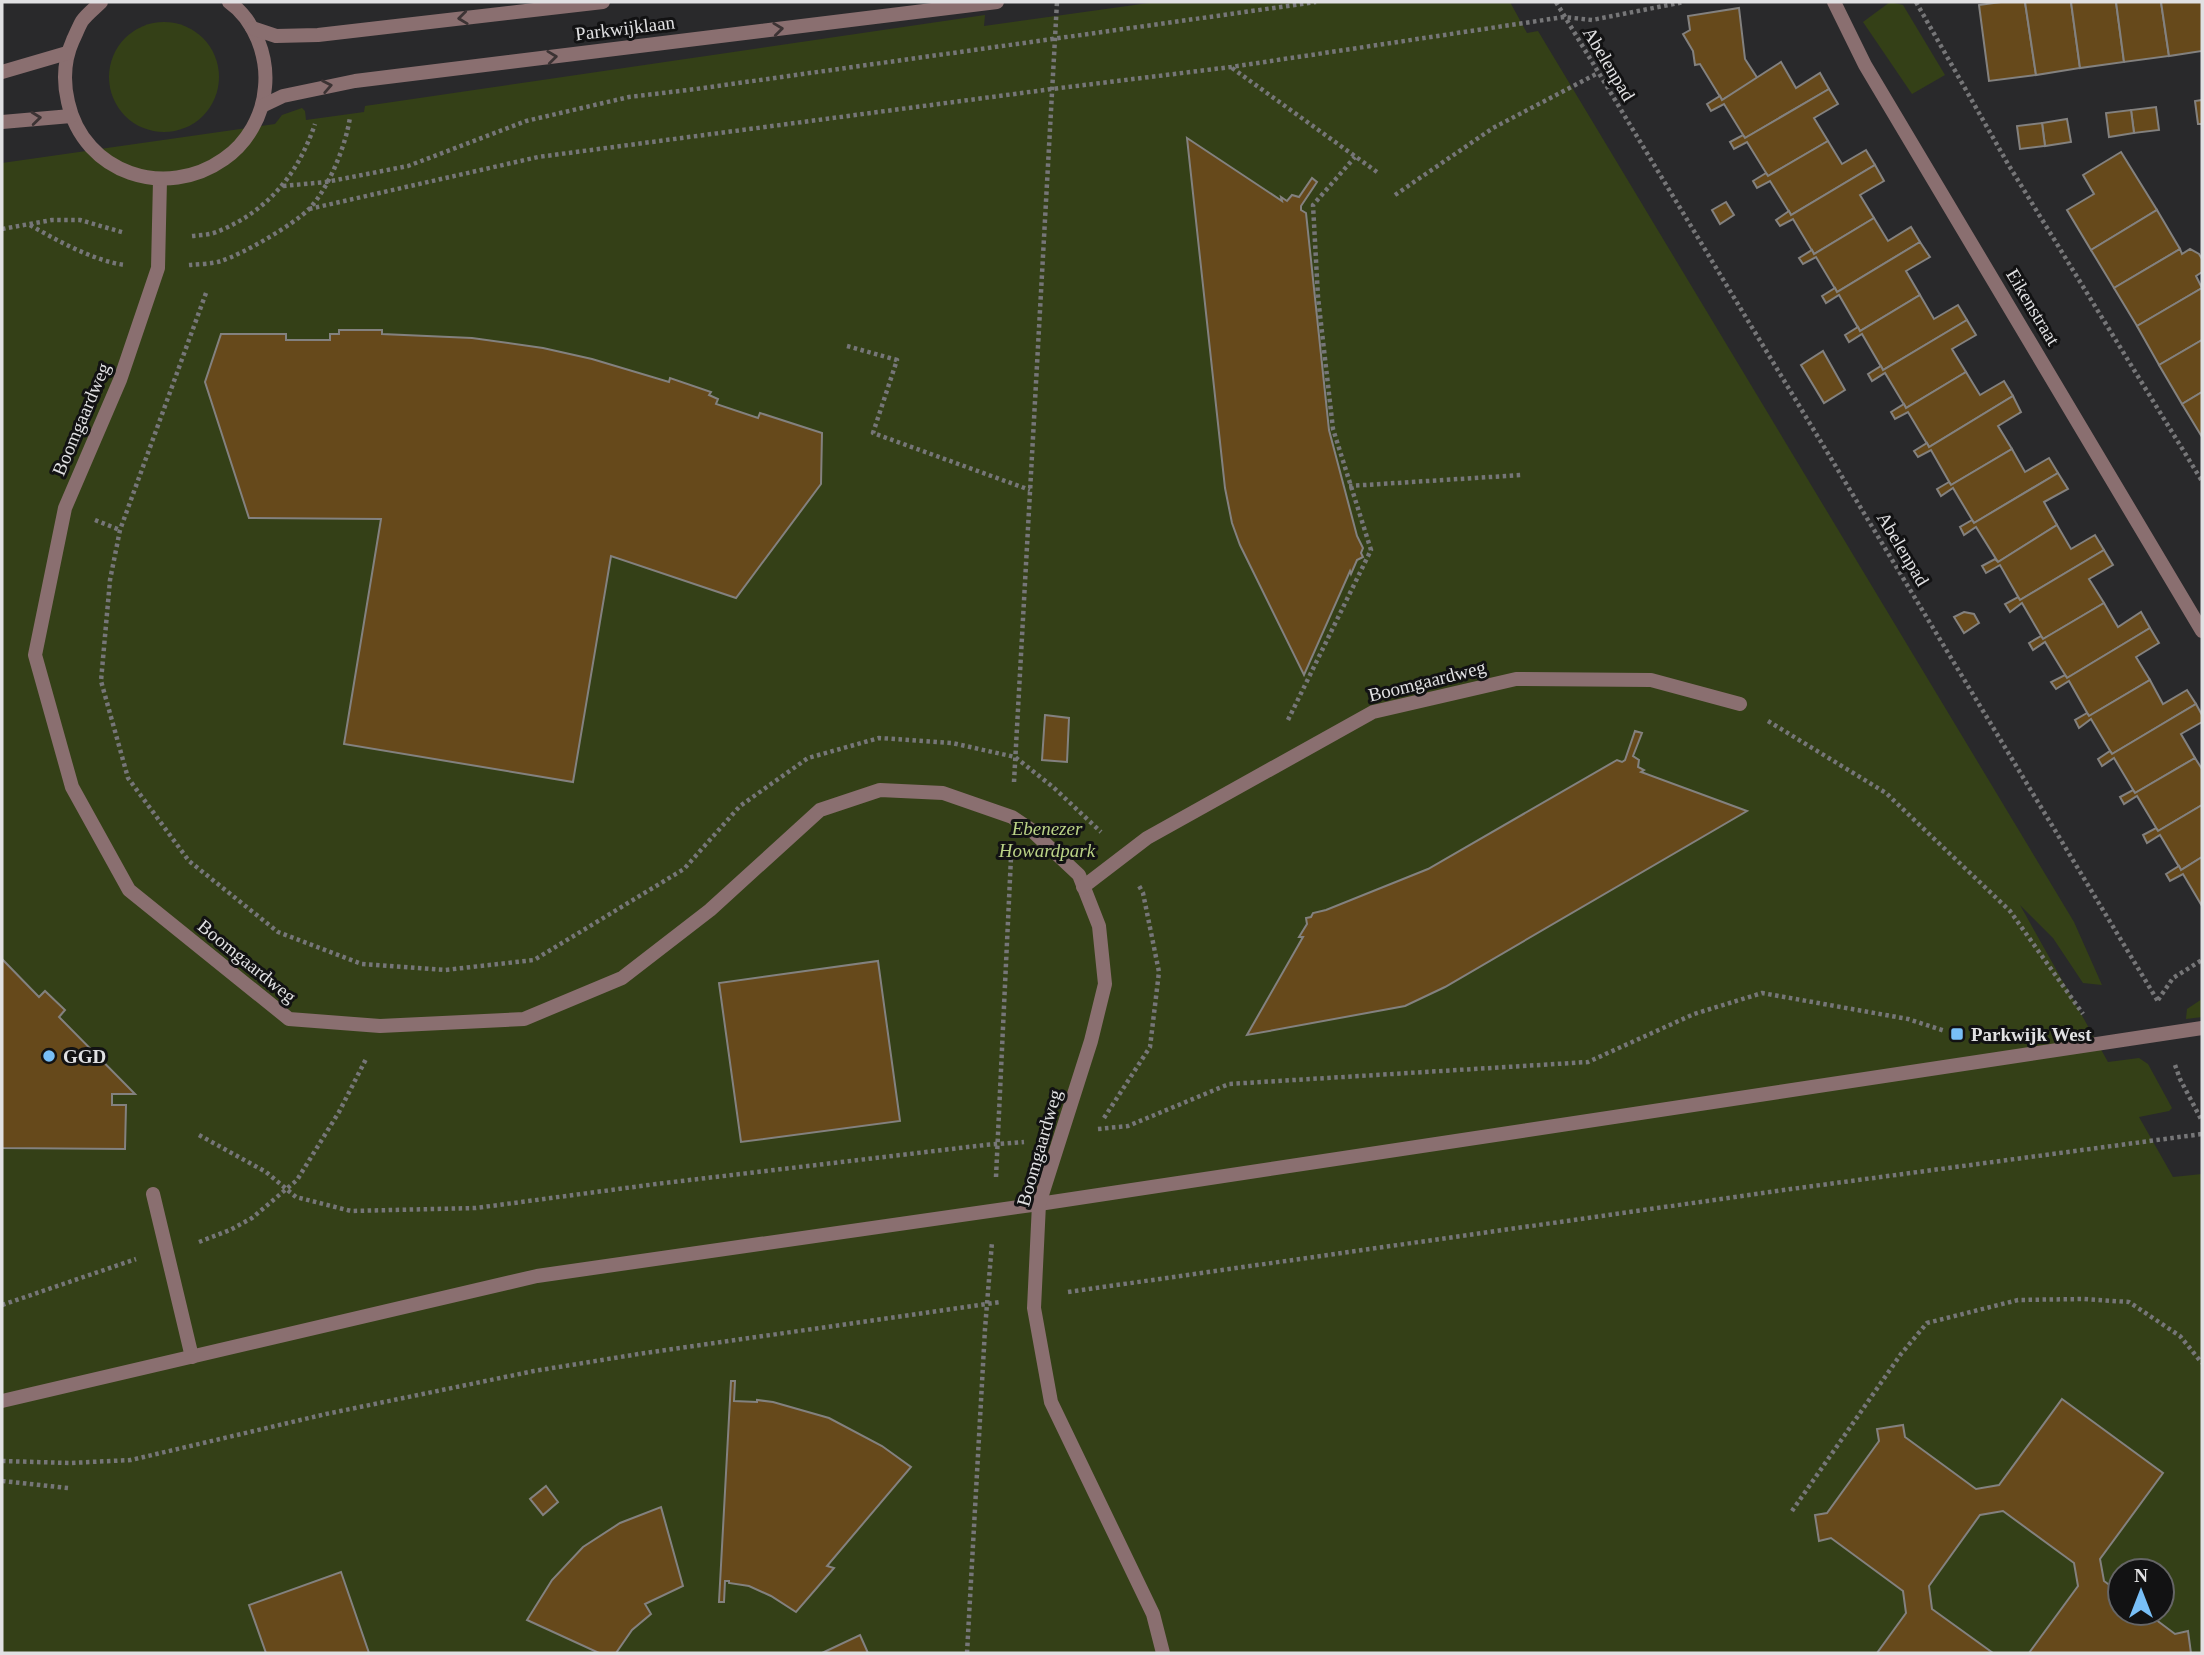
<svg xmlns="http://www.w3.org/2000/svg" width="2204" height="1655" font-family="Georgia,serif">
  <rect width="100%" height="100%" fill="#29292b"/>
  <g fill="#344017" fill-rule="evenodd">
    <path d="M1156 2H1510L1527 33 1538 31 2074 922 2102 985 2083 983 2053 938 2020 905 2108 1062 2139 1058 2148 1064 2172 1108 2169 1111 2139 1117 2173 1177 2202 1174V1653H2V163L275 124 282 115 302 108 305 111 306 120 364 112 365 106 985 15 984 26ZM2120 1571H2162V1613H2120Z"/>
    <path d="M1890 2 1903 5 1945 75 1912 94 1863 22Z"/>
    <circle cx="164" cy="77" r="55"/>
    <path d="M2202 999V1017L2186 1019 2187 1009Z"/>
  </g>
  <g fill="#66491b" stroke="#83817f" stroke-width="2">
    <path d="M2001 2H2025L2036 75 1989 81 1979 5Z"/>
    <path d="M2025 2H2071L2080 68 2036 75Z"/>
    <path d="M2071 2H2116L2124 62 2080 68Z"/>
    <path d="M2116 2H2161L2169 56 2124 62Z"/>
    <path d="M2161 2H2202V51L2169 56Z"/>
    <path d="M1739 8 1745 59 1758 79 1722 100 1700 64 1695 65 1693 51 1683 34 1690 30 1688 16Z"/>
    <path d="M1781 62 1796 88 1820 73 1829 89 1745 138 1724 104 1711 111 1707 104 1720 96 1722 100Z"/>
    <path d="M1829 89 1838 104 1814 118 1828 141 1768 176 1747 142 1734 149 1730 142 1743 135 1745 138Z"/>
    <path d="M2202 100V124H2198L2195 101Z"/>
    <path d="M2156 107 2159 130 2134 133 2131 110Z"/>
    <path d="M2131 110 2134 133 2109 137 2106 113Z"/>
    <path d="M2067 119 2071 142 2045 146 2042 123Z"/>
    <path d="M2042 123 2045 146 2020 149 2017 126Z"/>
    <path d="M1187 138 1282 201 1281 197 1287 201 1292 195 1299 197 1312 178 1317 182 1301 206V210L1306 213 1329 430 1357 536 1363 548 1361 553 1363 557 1357 560 1351 574 1350 571 1304 675 1240 545 1232 523 1225 488Z"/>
    <path d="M1828 141 1842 164 1866 150 1875 165 1791 215 1770 181 1757 188 1753 181 1766 173 1768 176Z"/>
    <path d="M2121 152 2157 210 2091 250 2067 210 2094 194 2083 175Z"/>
    <path d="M1875 165 1884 181 1860 195 1874 218 1814 254 1793 219 1780 226 1776 220 1789 211 1791 215Z"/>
    <path d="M1726 202 1734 215 1720 224 1712 210Z"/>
    <path d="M2157 210 2180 249 2114 288 2091 250Z"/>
    <path d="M1874 218 1888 241 1911 227 1920 242 1837 292 1816 257 1803 264 1799 258 1812 250 1814 254Z"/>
    <path d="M1920 242 1930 257 1906 271 1920 295 1860 331 1839 295 1826 303 1822 296 1835 288 1837 292Z"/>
    <path d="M2180 249 2182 254 2190 249 2199 254 2202 259V272L2196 276 2202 288 2137 326 2114 288Z"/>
    <path d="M2202 288V340L2159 365 2137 326Z"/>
    <path d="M1920 295 1934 319 1958 305 1967 320 1883 370 1862 334 1849 342 1845 335 1858 327 1860 331Z"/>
    <path d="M1967 320 1976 335 1952 349 1966 372 1906 408 1885 373 1872 381 1868 374 1881 366 1883 370Z"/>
    <path d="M339 330H382V334L472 338 543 348 592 359 669 382 670 378 711 392 709 395 718 399 716 404 758 418 760 413 822 433 821 484 736 598 611 556 573 782 344 744 381 519 249 518 205 382 221 334H286V340H330V334H339Z"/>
    <path d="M2202 340V392L2182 404 2159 365Z"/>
    <path d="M1823 351 1845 390 1824 403 1801 365Z"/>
    <path d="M1966 372 1980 395 2004 381 2013 396 1929 447 1908 412 1895 419 1891 412 1904 404 1906 408Z"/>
    <path d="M2202 392V437L2182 404Z"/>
    <path d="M2013 396 2021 412 1998 426 2012 449 1951 485 1931 450 1918 457 1914 451 1927 443 1929 447Z"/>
    <path d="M2012 449 2025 472 2049 458 2058 473 1974 523 1953 488 1941 496 1937 489 1949 482 1951 485Z"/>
    <path d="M2058 473 2068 489 2044 502 2057 525 1998 562 1976 527 1964 535 1960 527 1972 520 1974 523Z"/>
    <path d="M2057 525 2071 549 2095 535 2104 550 2020 600 2000 565 1986 573 1982 566 1995 559 1998 562Z"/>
    <path d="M2104 550 2113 565 2089 579 2104 603 2043 639 2022 603 2010 612 2005 604 2018 597 2020 600Z"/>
    <path d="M2104 603 2118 627 2141 612 2150 628 2067 678 2045 642 2033 650 2029 643 2041 636 2043 639Z"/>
    <path d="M1964 612 1974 614 1979 623 1964 633 1954 617Z"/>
    <path d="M2150 628 2159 643 2136 657 2150 680 2089 716 2069 681 2056 689 2051 682 2065 675 2067 678Z"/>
    <path d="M2150 680 2163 704 2187 690 2196 704 2112 754 2091 719 2079 728 2075 720 2087 713 2089 716Z"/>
    <path d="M2196 704 2202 715V722L2181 734 2195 758 2135 793 2114 758 2102 766 2098 759 2110 751 2112 754Z"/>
    <path d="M1045 715 1069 718 1067 762 1042 760Z"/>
    <path d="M1635 731 1642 733 1633 756 1639 760 1638 767 1644 770 1641 772 1747 811 1445 987 1405 1006 1247 1035 1303 937H1299L1307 924 1306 918 1311 917 1313 913 1326 910 1428 869 1617 760 1622 762 1625 760Z"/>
    <path d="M2195 758 2202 769V805L2158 831 2137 796 2124 804 2120 797 2133 790 2135 793Z"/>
    <path d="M2202 805V857L2181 870 2160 835 2147 843 2143 835 2156 828 2158 831Z"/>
    <path d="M2202 857V906L2183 874 2170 881 2166 874 2179 866 2181 870Z"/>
    <path d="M2 959 39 997 45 991 65 1010 59 1017 135 1094H112V1105H126L125 1149 2 1148Z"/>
    <path d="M878 961 900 1121 741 1142 719 983Z"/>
    <path d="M731 1381H735L734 1401 757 1402V1400L773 1402 829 1418 882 1446 911 1467 827 1566 834 1568 796 1612 771 1596 749 1586 729 1583V1581H725L724 1602H719Z"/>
    <path d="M2062 1399 2163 1473 2100 1559 2104 1581 2120 1593V1613H2147L2175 1634 2188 1631 2191 1653H2029L2078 1586 2074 1563 2003 1511 1980 1515 1929 1586 1932 1609 1993 1653H1877L1906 1613 1903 1591 1831 1538 1819 1541 1815 1515 1827 1513 1879 1441 1877 1429 1903 1425 1905 1437 1976 1489 1999 1485Z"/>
    <path d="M546 1486 558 1502 543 1515 530 1499Z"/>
    <path d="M661 1507 683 1586 645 1604 651 1614 632 1630 616 1653H599L527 1620 552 1580 583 1547 620 1523Z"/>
    <path d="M341 1572 369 1653H266L249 1605Z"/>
    <path d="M860 1635 868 1653H822Z"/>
  </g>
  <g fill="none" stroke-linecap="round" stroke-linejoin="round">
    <g stroke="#767678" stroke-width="4.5" stroke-dasharray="3.5 3.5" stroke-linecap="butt">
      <path d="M1556 2 2159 1003"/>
      <path d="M1916 2 2008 164 2202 481"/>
      <path d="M1232 68 1377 172"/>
      <path d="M283 186 326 182 408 166 526 121 629 97 696 89 1316 2"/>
      <path d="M1395 195 1493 128 1598 73"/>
      <path d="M309 209 538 157 1052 89 1231 67 1564 17 1592 20 1684 2"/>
      <path d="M30 225C56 240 94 261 125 265"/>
      <path d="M2 229 52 220H80L125 233"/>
      <path d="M192 236C201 235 211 235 219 231 269 210 298 174 315 124"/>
      <path d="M189 265C199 264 212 264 221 261 243 254 293 225 309 209 329 188 346 145 350 117"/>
      <path d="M206 293 120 530 110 580 101 681 128 778 189 861 278 932 362 964 445 970 534 960 684 869 740 806 808 758 879 738 952 743 1015 757 1053 787 1101 832"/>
      <path d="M847 346 897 360 873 433 1030 490"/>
      <path d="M1349 486 1522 475"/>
      <path d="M95 520 120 530"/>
      <path d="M1288 720 1371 550 1333 429 1318 297 1313 205 1355 157"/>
      <path d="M1768 721 1886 793 2010 911 2083 1014"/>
      <path d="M1014 782 1057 2"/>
      <path d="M2158 1000 2173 978 2202 960"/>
      <path d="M2175 1065 2180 1079 2202 1121"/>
      <path d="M1104 1118 1150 1047 1159 972 1143 893 1138 884"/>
      <path d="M1098 1129 1128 1126 1229 1084 1588 1062 1694 1014 1762 993 1908 1019 1945 1031"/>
      <path d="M199 1135 266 1172 296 1197 351 1211 476 1208 656 1184 985 1145 1024 1142"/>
      <path d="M996 1177 1011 857"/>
      <path d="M199 1242 230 1230 252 1218 297 1180 339 1112 366 1059"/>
      <path d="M1068 1292 1791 1189 2202 1134"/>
      <path d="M2 1305 136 1259"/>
      <path d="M2 1461 70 1463 131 1460 326 1414 534 1371 645 1353 1001 1302"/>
      <path d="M2 1481 68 1488"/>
      <path d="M1792 1511 1901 1354 1927 1323 2018 1300 2083 1299 2129 1302 2180 1336 2202 1363"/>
      <path d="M967 1653 985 1329 992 1242"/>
    </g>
    <g stroke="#8a6f70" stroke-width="14">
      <path d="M153 1194 192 1357"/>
      <path d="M2 1401 537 1276 1039 1204 2202 1028"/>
    </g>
    <g stroke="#8a6f70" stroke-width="14">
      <path d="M1834 2 1865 65 2202 631"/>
      <path d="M160 180 158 268 120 380 65 508 35 655 72 787 129 890 289 1019 380 1026 524 1019 622 978 710 910 820 810 880 790 943 793 1012 817 1030 829 1079 875 1099 926 1105 984 1091 1041 1039 1204 1034 1308 1051 1402 1153 1614 1163 1653"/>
      <path d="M1083 887 1147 838 1373 712 1516 679 1651 680 1740 704"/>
    </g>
    <g stroke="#8a6f70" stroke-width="14">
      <path d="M101 2C95 8 87 14 82 21 79 26 76 34 73 40 64 60 63 81 68 102 84 174 166 200 224 159 247 143 263 116 265 87 268 57 255 20 229 2"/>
      <path d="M252 28 276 36 318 35 603 2"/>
      <path d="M2 72 67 53"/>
      <path d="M262 106 283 96 355 81 997 2"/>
      <path d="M2 122 71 116"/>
    </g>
  </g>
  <defs><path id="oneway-chevron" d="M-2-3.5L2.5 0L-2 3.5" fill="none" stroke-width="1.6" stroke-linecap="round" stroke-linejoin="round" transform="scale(1.75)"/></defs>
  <g stroke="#3c3334">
    <use href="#oneway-chevron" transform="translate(463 18) rotate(173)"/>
    <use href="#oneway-chevron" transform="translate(778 29) rotate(-7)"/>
    <use href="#oneway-chevron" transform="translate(552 57) rotate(-7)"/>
    <use href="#oneway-chevron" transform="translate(327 86) rotate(-11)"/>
    <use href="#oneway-chevron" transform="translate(36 118) rotate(-6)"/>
  </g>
  <g fill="#78bff7" stroke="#121213" stroke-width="2.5">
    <rect x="1950" y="1027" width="14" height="14" rx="3.5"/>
    <circle cx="49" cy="1056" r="7"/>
  </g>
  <g text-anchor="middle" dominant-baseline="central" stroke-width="6" stroke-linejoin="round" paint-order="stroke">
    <g font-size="19" fill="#e1e1e3" stroke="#121213">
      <text transform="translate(625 28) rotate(-7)">Parkwijklaan</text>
      <text transform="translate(1609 64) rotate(59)">Abelenpad</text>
      <text transform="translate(2033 307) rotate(59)">Eikenstraat</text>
      <text transform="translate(81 419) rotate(-67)">Boomgaardweg</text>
      <text transform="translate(1903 549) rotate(59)">Abelenpad</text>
      <text transform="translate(1427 681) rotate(-14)">Boomgaardweg</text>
      <text transform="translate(247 961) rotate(39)">Boomgaardweg</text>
      <text transform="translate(1039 1148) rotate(-74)">Boomgaardweg</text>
    </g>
    <g font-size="19" font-style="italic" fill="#bad286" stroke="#121213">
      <text x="1047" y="828">Ebenezer<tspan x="1047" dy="22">Howardpark</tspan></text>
    </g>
    <g font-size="19" font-weight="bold" fill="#e1e1e3" stroke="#121213" text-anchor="start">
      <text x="1971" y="1034">Parkwijk West</text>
      <text x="63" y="1056">GGD</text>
    </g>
  </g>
  <rect width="2204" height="1655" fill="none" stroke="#e1e1e3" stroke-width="7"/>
  <g transform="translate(2141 1592)"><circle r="33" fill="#121213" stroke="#656566" stroke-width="2"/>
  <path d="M0-5L12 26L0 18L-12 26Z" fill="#78bff7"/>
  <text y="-10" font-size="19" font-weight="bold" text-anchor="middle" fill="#e1e1e3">N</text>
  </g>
</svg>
